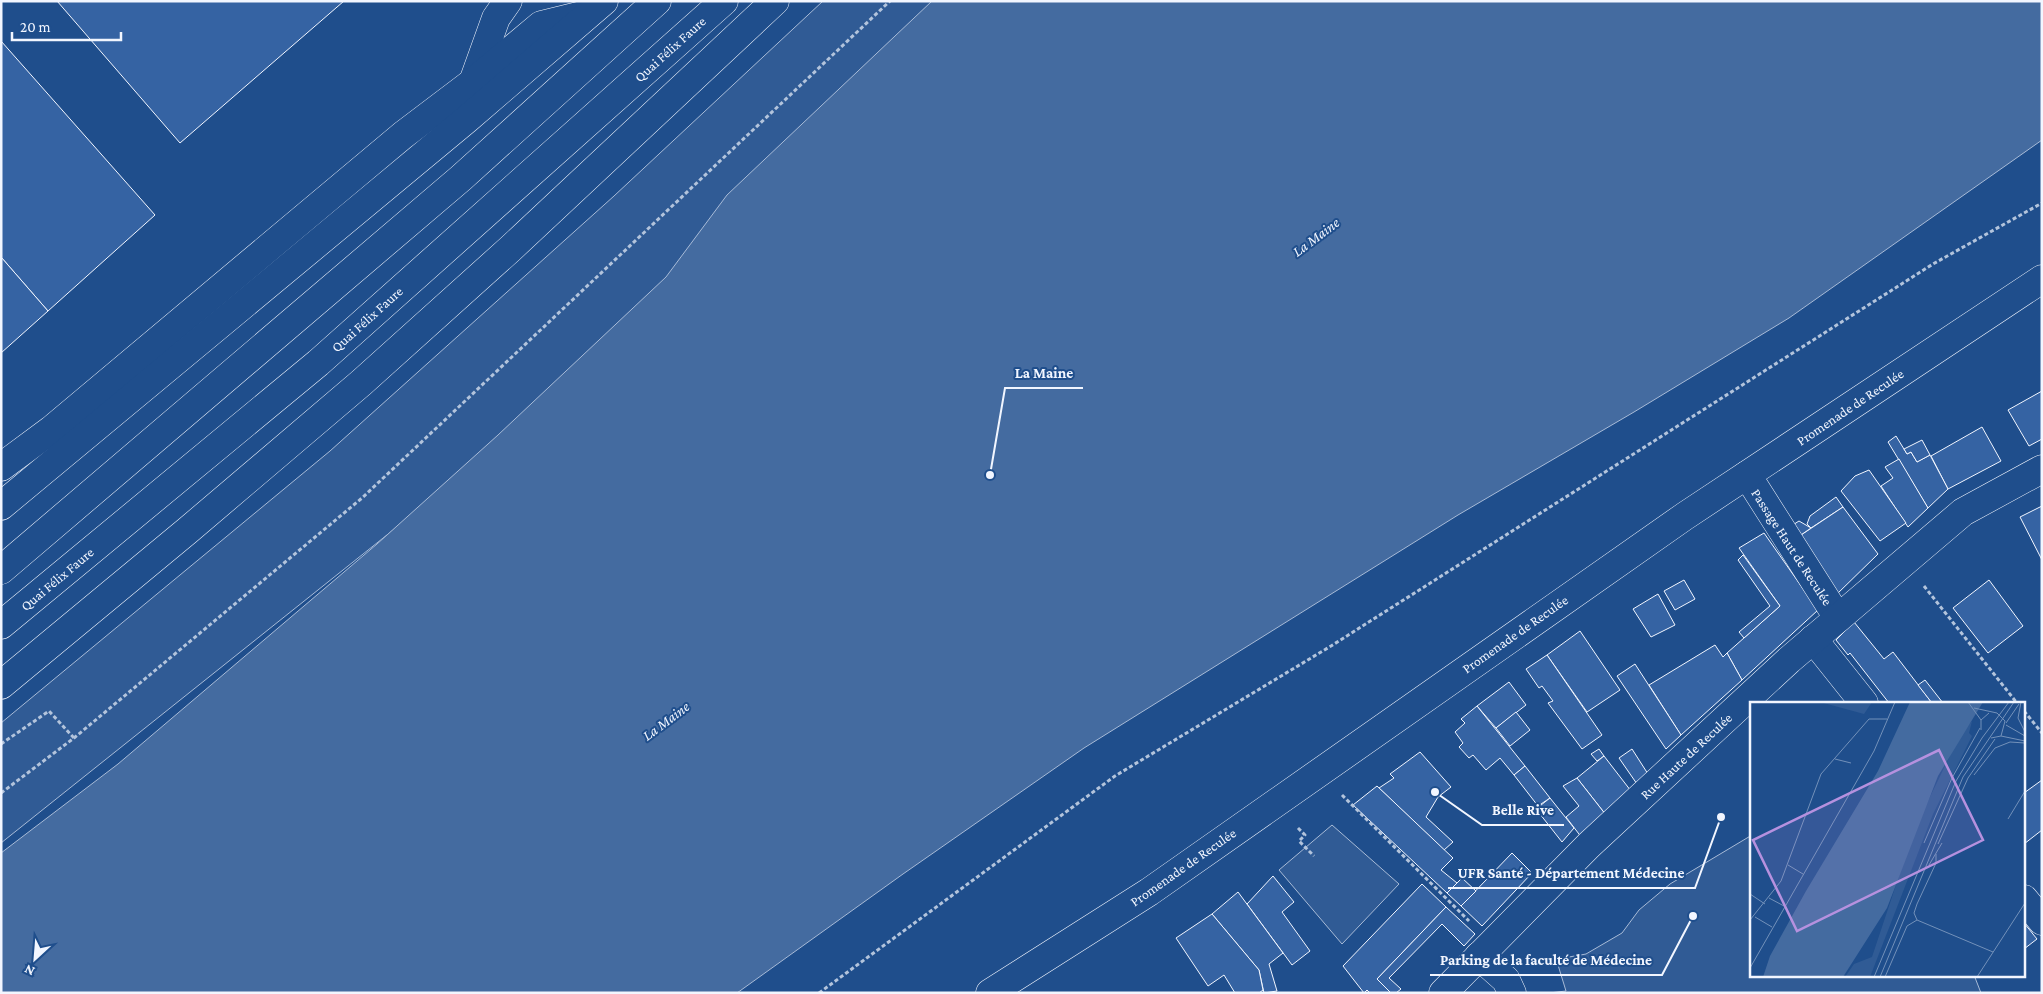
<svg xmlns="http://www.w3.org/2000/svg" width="2043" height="994" font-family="'Crimson Pro',serif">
  <rect width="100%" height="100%" fill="#1f4e8c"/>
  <g fill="#305b95" stroke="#a8bbd7">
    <path d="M823 1H944L551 404 1 843V723L330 451 614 196Z"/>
    <path d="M1332 825 1399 884 1342 944 1279 870Z"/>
    <path d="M1752 835V975H1974L1981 993H1549L1566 991 1558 965 1569 957 1586 954 1622 933 1639 910 1670 884Z"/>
  </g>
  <path fill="#446ba0" stroke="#a8bbd7" d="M932 1H2042V140L1789 318 1634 412 1458 515 1084 748 903 874 737 993H1V853L118 764 377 544 498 435 666 277 727 195Z"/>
  <g fill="#3563a3" stroke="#f2f6ff">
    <path d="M57 1H344L180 143Z"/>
    <path d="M1 41 155 215 48 311 1 257Z"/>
    <path d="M1 257 48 311 1 353Z"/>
    <path d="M2042 391V439L2029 446 2008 410Z"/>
    <path d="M1982 427 2001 461 1948 489 1931 456Z"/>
    <path d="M1896 436 1907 454 1911 452 1917 462 1930 455 1948 489 1928 508 1888 442Z"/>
    <path d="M1922 440 1930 455 1917 462 1911 452 1907 454 1904 449Z"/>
    <path d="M1899 459 1928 508 1908 527 1881 486 1893 478 1885 467Z"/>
    <path d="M1869 470 1906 523 1880 541 1841 491 1855 476Z"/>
    <path d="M1836 497 1843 507 1811 528 1807 524 1810 516Z"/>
    <path d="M2042 506V560L2020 517Z"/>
    <path d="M1843 507 1878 554 1836 595 1795 539Z"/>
    <path d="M1799 521 1811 528 1795 539 1788 528Z"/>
    <path d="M1764 533 1818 610 1742 680 1727 653 1780 606 1739 548Z"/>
    <path d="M1743 555 1780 606 1744 638 1739 632 1770 606 1738 560Z"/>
    <path d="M1684 580 1695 599 1675 610 1664 591Z"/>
    <path d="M1989 580 2023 626 1988 653 1953 608Z"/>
    <path d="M1658 594 1675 625 1651 637 1633 609Z"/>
    <path d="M1854 622 1884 659 1893 652 1932 703H1889L1850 653 1848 655 1836 640Z"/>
    <path d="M1580 631 1620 690 1587 712 1547 655Z"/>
    <path d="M1715 645 1723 657 1727 653 1742 680 1681 735 1649 685Z"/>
    <path d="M1547 655 1602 735 1582 749 1548 703 1553 701 1542 686 1539 688 1526 669Z"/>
    <path d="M1635 664 1681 735 1666 749 1617 676Z"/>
    <path d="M1925 680 1943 703H1932L1918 685Z"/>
    <path d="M1509 682 1526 705 1496 728 1477 706Z"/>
    <path d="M1477 706 1525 766 1514 775 1500 758 1486 770 1473 755 1469 758 1459 747 1463 743 1455 732 1465 723 1461 719Z"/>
    <path d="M1516 712 1530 730 1510 746 1496 728Z"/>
    <path d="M1599 749 1604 756 1597 761 1591 754Z"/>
    <path d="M1632 749 1648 774 1637 784 1619 758Z"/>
    <path d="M1420 752 1451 787 1438 797 1426 817 1453 842 1444 850 1379 788 1394 778 1390 774Z"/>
    <path d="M1604 756 1631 791 1606 815 1577 778Z"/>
    <path d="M1525 766 1550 798 1538 806 1514 775Z"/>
    <path d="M1577 778 1606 815 1582 838 1566 817 1579 806 1563 786Z"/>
    <path d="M2042 780V830L2024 844V793Z"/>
    <path d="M1377 786 1453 858 1441 870 1457 883 1447 893 1353 805Z"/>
    <path d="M1550 798 1574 828 1562 842 1536 809Z"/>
    <path d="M1512 853 1532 873 1482 926 1461 906Z"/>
    <path d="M1273 876 1294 902 1282 912 1310 951 1292 965 1247 904Z"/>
    <path d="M1462 878 1476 891 1461 906 1447 893Z"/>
    <path d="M1422 884 1446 907 1377 979 1391 993H1370L1367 990 1364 993 1343 966Z"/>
    <path d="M1238 892 1283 953 1269 964 1277 991 1264 993 1259 970 1212 914Z"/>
    <path d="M1446 907 1475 934 1464 946 1442 924 1389 978 1401 989 1396 993H1391L1377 979Z"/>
    <path d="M1212 914 1259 970 1263 990 1259 993H1235L1224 975 1208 986 1176 938Z"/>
    <path d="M2024 923 2037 939 2024 949Z"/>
  </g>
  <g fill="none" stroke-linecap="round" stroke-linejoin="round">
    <defs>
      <g id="minor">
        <path d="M473 82 496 18 508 1"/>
        <path d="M1747 475 1838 618"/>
        <path d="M1813 639 1864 703"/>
        <path d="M2024 899 2042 921"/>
        <path d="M1479 956 1506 980 1512 993"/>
        <path d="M990 993 1149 892 1685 516 2042 279"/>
        <path d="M1443 993 1589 845 1789 660 1963 512 2042 469"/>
      </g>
      <g id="highway">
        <path d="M1 467 51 430 403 135 473 82 541 25 586 14"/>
        <path d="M1 506 467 119 604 1"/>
        <path d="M1 570 461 178 657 1"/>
        <path d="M1 625 318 363 724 1"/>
        <path d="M1 685 187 531 361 383 510 249 775 1"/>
      </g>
    </defs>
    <use href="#minor" stroke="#f2f6ff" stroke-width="29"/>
    <use href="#highway" stroke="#f2f6ff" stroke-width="29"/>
    <g stroke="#b3c4dc" stroke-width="3" stroke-dasharray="4 2.5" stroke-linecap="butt">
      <path d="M1924 586 2017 703"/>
      <path d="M2024 711 2042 733"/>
      <path d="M1 744 49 711 74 738"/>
      <path d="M1 793 74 738 362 498 890 1"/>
      <path d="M1342 795 1469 921"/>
      <path d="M1298 828 1305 835 1299 841 1314 856"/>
      <path d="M819 993 1115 776 1331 646 1933 264 2042 203"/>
    </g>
    <use href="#minor" stroke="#1f4e8c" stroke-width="28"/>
    <use href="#highway" stroke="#1f4e8c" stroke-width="28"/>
  </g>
  <g text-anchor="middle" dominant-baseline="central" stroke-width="4" stroke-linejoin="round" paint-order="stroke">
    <g font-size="14" fill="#f2f6ff" stroke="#1f4e8c">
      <text transform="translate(670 49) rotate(-42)">Quai Félix Faure</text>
      <text transform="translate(367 319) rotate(-42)">Quai Félix Faure</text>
      <text transform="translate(1850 407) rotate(-34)">Promenade de Reculée</text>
      <text transform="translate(1792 547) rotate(57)">Passage Haut de Reculée</text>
      <text transform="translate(57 579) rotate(-40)">Quai Félix Faure</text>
      <text transform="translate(1515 634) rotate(-35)">Promenade de Reculée</text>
      <text transform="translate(1686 756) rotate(-43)">Rue Haute de Reculée</text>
      <text transform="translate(1183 867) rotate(-35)">Promenade de Reculée</text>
    </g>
    <g font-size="15" font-style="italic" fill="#f2f6ff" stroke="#1f4e8c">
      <text transform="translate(1316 237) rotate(-37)">La Maine</text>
      <text transform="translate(666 721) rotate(-37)">La Maine</text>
    </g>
  </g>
  <g transform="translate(1750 702)">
    <rect width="275" height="275" fill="#1f4e8c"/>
    <path d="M70 0H122L114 12ZM222 19 219 31 222 34 183 112 120 275H95L104 262 122 255 165 126 209 35Z" fill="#305b95"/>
    <path d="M160 0H233L188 74 137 206 93 275H13L20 254 56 189 128 69Z" fill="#446ba0"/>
    <path fill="none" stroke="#7391ba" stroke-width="1" d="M218 0 231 18M271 0 268 16 275 30M224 6 247 11 255 19 251 34 241 36M256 21 269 2M256 23 275 34M231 28V18L239 11M251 34 275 39M85 57 101 61M224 73 245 46 260 40 275 41M258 117 275 89M174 141 202 76 230 26M188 142 218 76 245 37M38 163 53 172M179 163 192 141M0 192 15 202M19 196 34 204M5 215 22 225M0 218 31 179 71 72 119 17H137M167 218 243 250M167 218 164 211 167 202 186 161V152M0 266 124 49 145 0M124 275 206 79 232 36 259 0M130 275 213 75 264 0M135 275 157 224 167 218M227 275 275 201"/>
    <path fill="#b691df" fill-opacity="0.15" stroke="#b691df" stroke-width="2.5" d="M189 48 233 138 47 229 3 138Z"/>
    <rect width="275" height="275" fill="none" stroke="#f2f6ff" stroke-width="2.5"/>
  </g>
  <path fill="none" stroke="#f2f6ff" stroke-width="2" d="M990 475L1005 388H1083M1435 792L1482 825H1564M1721 817L1695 888H1448M1693 916L1662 975H1430"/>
  <g fill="#f2f6ff" stroke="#1f4e8c" stroke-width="2">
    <circle cx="990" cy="475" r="5"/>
    <circle cx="1435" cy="792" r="5"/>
    <circle cx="1721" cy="817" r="5"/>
    <circle cx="1693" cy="916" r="5"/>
  </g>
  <g font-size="15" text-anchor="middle" font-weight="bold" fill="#f2f6ff" stroke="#1f4e8c" stroke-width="4" stroke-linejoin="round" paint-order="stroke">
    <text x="1044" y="378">La Maine</text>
    <text x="1523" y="815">Belle Rive</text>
    <text x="1571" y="878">UFR Santé - Département Médecine</text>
    <text x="1546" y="965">Parking de la faculté de Médecine</text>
  </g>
  <rect width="2043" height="994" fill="none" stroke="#f2f6ff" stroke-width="5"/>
  <g transform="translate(35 959) rotate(206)" stroke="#1f4e8c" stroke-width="4" paint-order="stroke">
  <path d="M0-4L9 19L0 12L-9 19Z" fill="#f2f6ff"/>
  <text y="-8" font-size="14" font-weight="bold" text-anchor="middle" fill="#f2f6ff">N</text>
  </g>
  <path d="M12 32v8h109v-8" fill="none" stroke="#f2f6ff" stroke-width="2.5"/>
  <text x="20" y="32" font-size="15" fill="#f2f6ff" stroke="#1f4e8c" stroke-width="4" paint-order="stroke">20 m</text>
</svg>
